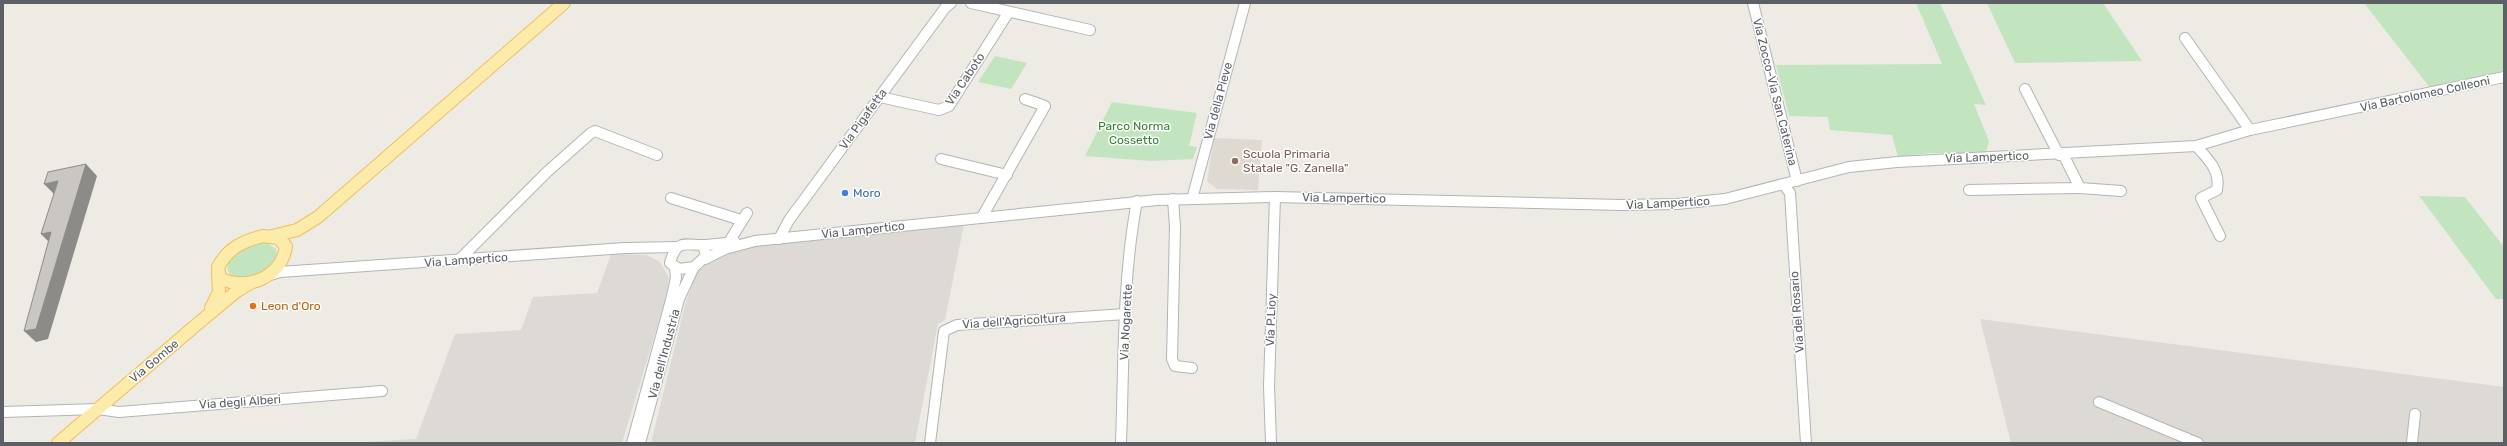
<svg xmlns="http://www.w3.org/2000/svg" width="2507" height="446" font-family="Rubik,sans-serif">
  <rect width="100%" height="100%" fill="#eeebe4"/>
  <g fill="#dddad6">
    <path d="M964 224 945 320 938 324 915 443H651L686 301 697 272 721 253 746 246Z"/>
    <path d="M611 254 647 255 660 262 669 278 665 301 622 443H341L416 439 455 334 521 330 533 297 597 293Z"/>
    <path d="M1980 319 2504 387V443H2011Z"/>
  </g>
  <path fill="#dedad2" d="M1214 138 1262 140 1258 190 1217 189 1207 181Z"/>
  <g fill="#c2e5c0">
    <path d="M1916 3H1940L1986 105 1974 104 1989 141 1986 153H1930L1898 157 1892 135 1830 130 1828 117 1789 116 1776 65 1942 64Z"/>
    <path d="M1987 3H2103L2142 61 2015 63Z"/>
    <path d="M2364 3H2504V74L2431 89Z"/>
    <path d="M995 56 1027 63 1011 89 978 82Z"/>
    <path d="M1112 102 1197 113 1189 146 1197 147 1193 159 1151 161 1085 156Z"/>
    <path d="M2417 193 2420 196 2465 197 2504 247V299H2496Z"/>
    <path d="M260 243H267L276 249C281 270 244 285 229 273 221 255 247 246 260 243Z"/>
  </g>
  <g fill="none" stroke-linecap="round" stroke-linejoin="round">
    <defs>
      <g id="minor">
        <path d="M971 3 1090 30"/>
        <path d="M1753 3 1797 181"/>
        <path d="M2185 38 2250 130"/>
        <path d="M2025 89 2059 155"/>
        <path d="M880 97 939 110 949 106 1008 13"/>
        <path d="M2196 146C2208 159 2221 171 2217 190L2201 198 2220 236"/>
        <path d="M941 159 1007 175"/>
        <path d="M1783 184 1790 193 1806 443"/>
        <path d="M2080 188 2121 191"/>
        <path d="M1969 190 2080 188 2063 154"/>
        <path d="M671 198 741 220"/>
        <path d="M1173 199 1175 227 1172 359 1175 366 1192 368"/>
        <path d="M1192 199 1245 3"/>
        <path d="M982 217 1045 106 1025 99"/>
        <path d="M779 239 789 220 945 8 951 3"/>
        <path d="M729 242 747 213"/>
        <path d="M703 245 706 256 694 267 679 269 670 263C677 237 686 246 706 245 716 244 725 243 735 242"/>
        <path d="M705 259 725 249 755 241 1157 200 1275 197 1622 205 1677 204 1725 199 1849 167 1897 162 2196 146 2250 130 2504 77"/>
        <path d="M459 260 547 172 591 133 595 131 657 155"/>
        <path d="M267 276 280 272 625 248 677 247"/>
        <path d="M2099 402 2198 443"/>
        <path d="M3 412 98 409 119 412 382 391"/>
        <path d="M632 443 671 300 676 278 675 268"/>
        <path d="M640 443 679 299 694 267"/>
        <path d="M930 443 944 331 957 325 1126 314"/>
        <path d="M1121 443C1124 363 1122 280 1137 201"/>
        <path d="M1271 443 1269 386 1275 197"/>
        <path d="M2412 443 2415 414"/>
      </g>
      <g id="major">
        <path d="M263 236 278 238 286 246C282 277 247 292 220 278L218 267C228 248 243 241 263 236Z"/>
        <path d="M272 236 297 230 318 217 564 3"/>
        <path d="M211 308 219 292 218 273"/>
        <path d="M58 443 202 320 237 291 252 282"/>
      </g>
    </defs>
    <use href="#minor" stroke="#b1b4b8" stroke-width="12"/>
    <use href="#major" stroke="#eebf5c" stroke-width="14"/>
    <use href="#minor" stroke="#fff" stroke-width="10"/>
    <use href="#major" stroke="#fdeca9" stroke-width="12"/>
  </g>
  <g fill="#8d8b87">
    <path d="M86 164 97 176 48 339 36 342 24 331 52 245 41 234Z"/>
    <path d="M58 181 55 195 44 184Z"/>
  </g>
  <path fill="#cac6c1" stroke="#8d8b87" d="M86 164 36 329 24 331 51 232 41 234 58 181 44 184 48 172Z"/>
  <circle fill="#8d6e63" stroke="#fff" stroke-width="1.5" cx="1235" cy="161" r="4"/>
  <circle fill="#3f7fe0" stroke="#fff" stroke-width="1.5" cx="845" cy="193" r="4"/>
  <circle fill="#e8710a" stroke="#fff" stroke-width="1.5" cx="253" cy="306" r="4"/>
  <g text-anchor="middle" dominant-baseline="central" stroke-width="3" stroke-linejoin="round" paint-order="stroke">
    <g font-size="12" fill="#5c6064" stroke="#fff">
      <text transform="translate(965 79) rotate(-56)">Via Caboto</text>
      <text transform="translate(1775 92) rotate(76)">Via Zocco-Via San Caterina</text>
      <text transform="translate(2425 94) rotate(-12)">Via Bartolomeo Colleoni</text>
      <text transform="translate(1218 101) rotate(-75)">Via della Pieve</text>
      <text transform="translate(863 119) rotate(-54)">Via Pigafetta</text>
      <text transform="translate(1987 157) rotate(-2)">Via Lampertico</text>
      <text transform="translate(1344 198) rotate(1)">Via Lampertico</text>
      <text transform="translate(1668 203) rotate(-3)">Via Lampertico</text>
      <text transform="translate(863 230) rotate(-6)">Via Lampertico</text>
      <text transform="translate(466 260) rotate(-4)">Via Lampertico</text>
      <text transform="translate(1797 312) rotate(-94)">Via del Rosario</text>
      <text transform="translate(1271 320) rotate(-88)">Via P.Lioy</text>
      <text transform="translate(1014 321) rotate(-4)">Via dell'Agricoltura</text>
      <text transform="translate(1126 322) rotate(-87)">Via Nogarette</text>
      <text transform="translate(664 354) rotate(-75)">Via dell'Industria</text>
      <text transform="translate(154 361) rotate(-40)">Via Gombe</text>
      <text transform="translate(240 402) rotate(-4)">Via degli Alberi</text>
    </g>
    <g font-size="12" fill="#368136" stroke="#fff">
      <text x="1134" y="126">Parco Norma<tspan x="1134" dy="14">Cossetto</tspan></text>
    </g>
    <g font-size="12" fill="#785e54" stroke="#fff" text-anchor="start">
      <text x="1243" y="154">Scuola Primaria<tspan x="1243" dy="14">Statale "G. Zanella"</tspan></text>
    </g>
    <g font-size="12" fill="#366cbe" stroke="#fff" text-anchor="start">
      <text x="853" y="193">Moro</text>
    </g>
    <g font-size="12" fill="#c56008" stroke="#fff" text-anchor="start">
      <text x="261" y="306">Leon d'Oro</text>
    </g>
  </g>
  <rect width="2507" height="446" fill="none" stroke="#5c6064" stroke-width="8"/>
</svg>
